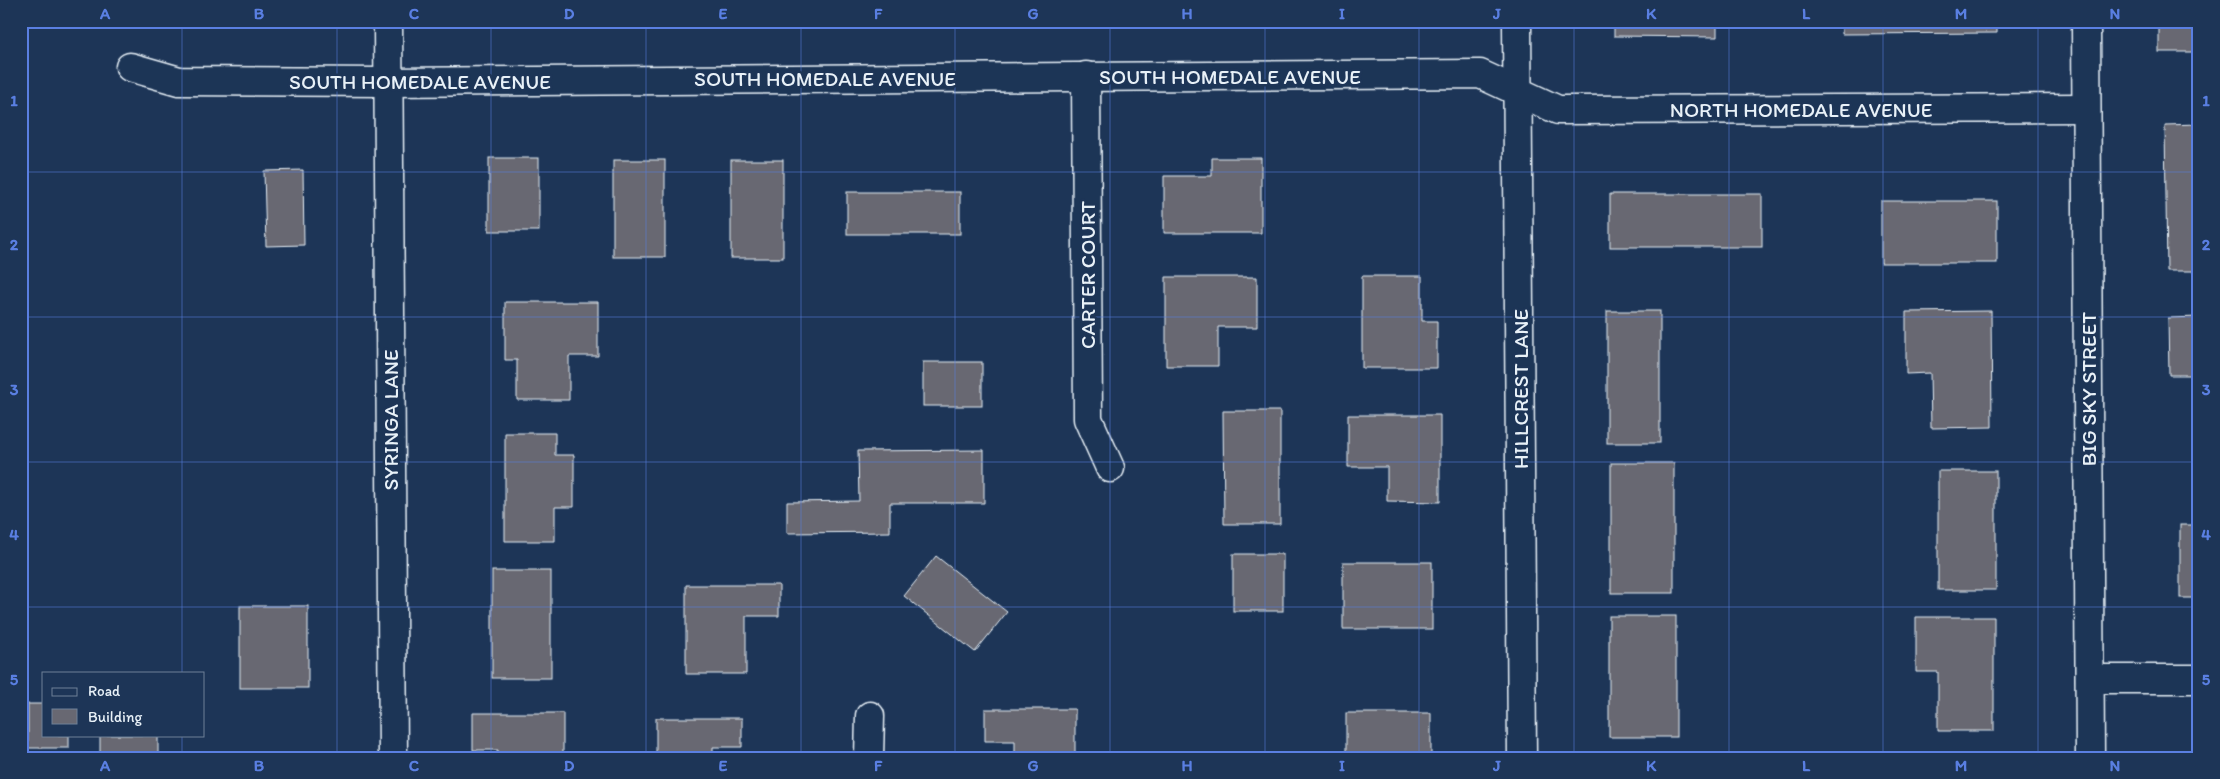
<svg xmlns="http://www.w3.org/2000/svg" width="2220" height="779" font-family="Itim,sans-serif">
  <rect width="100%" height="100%" fill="#1d3557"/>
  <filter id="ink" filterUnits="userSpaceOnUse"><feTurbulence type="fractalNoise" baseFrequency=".02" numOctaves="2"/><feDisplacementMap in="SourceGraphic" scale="10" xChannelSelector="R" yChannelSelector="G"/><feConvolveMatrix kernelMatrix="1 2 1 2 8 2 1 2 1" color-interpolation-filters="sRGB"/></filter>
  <g filter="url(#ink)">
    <g fill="#686872" stroke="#e8f1f8">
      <path d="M1614 21H1717V37L1614 36Z"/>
      <path d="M1842 21H1997V33L1842 34Z"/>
      <rect x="2159" y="21" width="40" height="31"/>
      <path d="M2199 124V271H2167L2165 125Z"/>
      <rect x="489" y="158" width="50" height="73"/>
      <path d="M1212 158H1261V233H1164V176H1212Z"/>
      <rect x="613" y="160" width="52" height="97"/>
      <rect x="731" y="160" width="52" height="98"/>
      <path d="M303 170 304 245 266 246 264 171Z"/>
      <rect x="847" y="192" width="113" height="42"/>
      <rect x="1610" y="194" width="152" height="53"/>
      <rect x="1881" y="201" width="116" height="62"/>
      <path d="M1362 276H1422V321H1437V368H1362Z"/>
      <path d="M1166 277H1257V327H1218V366H1166Z"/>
      <path d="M505 302H598V356H569V400H517V360H505Z"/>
      <rect x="1607" y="311" width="53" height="132"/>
      <path d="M1991 311 1992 427 1931 428 1930 373 1906 374V312Z"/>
      <path d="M2199 317V375H2169L2168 318Z"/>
      <rect x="923" y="362" width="59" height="44"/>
      <path d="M1223 411H1280V524H1224Z"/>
      <path d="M1348 415H1440V502L1387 501V467H1348Z"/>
      <path d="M505 433H555V455H574V507H555V541H505Z"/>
      <path d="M984 450V503H890V532L787 533V502L859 501 858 451Z"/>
      <rect x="1611" y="463" width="63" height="130"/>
      <rect x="1938" y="471" width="58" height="119"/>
      <rect x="2180" y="525" width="19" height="73"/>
      <rect x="1233" y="554" width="50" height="57"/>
      <path d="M936 556 1007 612 975 652 904 596Z"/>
      <rect x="1343" y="562" width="89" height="67"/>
      <rect x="492" y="571" width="59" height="107"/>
      <path d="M686 585H779V616H746V674H686Z"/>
      <rect x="240" y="606" width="68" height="82"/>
      <rect x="1609" y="616" width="67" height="121"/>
      <path d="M1916 617H1994V731H1938V672H1916Z"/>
      <path d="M28 704H44V735H69V748H28Z"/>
      <path d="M985 709H1075V758H1015V741H985Z"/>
      <path d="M473 713H563V758H498V750H473Z"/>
      <rect x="1346" y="713" width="85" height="45"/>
      <path d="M656 718H742V747H713V758H656Z"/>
      <rect x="100" y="735" width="58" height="19"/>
    </g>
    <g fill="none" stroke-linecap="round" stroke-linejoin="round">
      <defs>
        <g id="street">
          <path d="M388 21 393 758"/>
          <path d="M1517 21 1522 758"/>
          <path d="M2086 21 2090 758"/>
          <path d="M130 67 179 81 388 82 1480 74 1558 110 2086 108"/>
          <path d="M1086 76 1088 419 1110 468"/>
          <path d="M2090 679H2199"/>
          <path d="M869 758 870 716"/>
        </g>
      </defs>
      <use href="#street" stroke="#e8f1f8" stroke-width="31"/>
      <use href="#street" stroke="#1d3557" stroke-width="28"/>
    </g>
  </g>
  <path fill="none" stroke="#5a7fe2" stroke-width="1" stroke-opacity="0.55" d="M182 21V673M337 21V758M491 21V758M646 21V758M801 21V758M955 21V758M1110 21V758M1265 21V758M1419 21V758M1574 21V758M1729 21V758M1883 21V758M2038 21V758M21 172H2199M21 317H2199M21 462H2199M21 607H2199M182 735V758"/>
  <g text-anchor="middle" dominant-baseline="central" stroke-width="5" stroke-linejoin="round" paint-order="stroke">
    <g font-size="21" fill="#e8f1f8" stroke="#1d3557">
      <text x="1230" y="76">SOUTH HOMEDALE AVENUE</text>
      <text x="825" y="78">SOUTH HOMEDALE AVENUE</text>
      <text x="420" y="81">SOUTH HOMEDALE AVENUE</text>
      <text x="1801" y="109">NORTH HOMEDALE AVENUE</text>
      <text transform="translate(1087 275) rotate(-90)">CARTER COURT</text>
      <text transform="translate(1520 389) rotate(-90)">HILLCREST LANE</text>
      <text transform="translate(2088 389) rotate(-90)">BIG SKY STREET</text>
      <text transform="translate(390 420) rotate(-90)">SYRINGA LANE</text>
    </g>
  </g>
  <rect width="2220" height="779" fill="none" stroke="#1d3557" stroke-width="55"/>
  <rect x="42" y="672" width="162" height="65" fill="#1d3557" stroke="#6e8097"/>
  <rect x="52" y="688" width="25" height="8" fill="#1d3557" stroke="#6e8097"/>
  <text x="88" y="696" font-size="15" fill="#e8f1f8">Road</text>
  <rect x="52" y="709" width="25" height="15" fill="#686872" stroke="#6e8097"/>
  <text x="88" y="722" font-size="15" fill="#e8f1f8">Building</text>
  <rect x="28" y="28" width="2164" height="724" fill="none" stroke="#5a7fe2" stroke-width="2"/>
  <g font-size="16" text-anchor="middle" font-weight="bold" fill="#5a7fe2">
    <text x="105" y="19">A</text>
    <text x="259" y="19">B</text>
    <text x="414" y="19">C</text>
    <text x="569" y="19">D</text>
    <text x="723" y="19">E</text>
    <text x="878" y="19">F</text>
    <text x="1033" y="19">G</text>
    <text x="1187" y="19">H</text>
    <text x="1342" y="19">I</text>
    <text x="1497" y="19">J</text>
    <text x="1651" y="19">K</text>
    <text x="1806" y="19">L</text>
    <text x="1961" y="19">M</text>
    <text x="2115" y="19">N</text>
    <text x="14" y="106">1</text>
    <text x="2206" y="106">1</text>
    <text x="14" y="250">2</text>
    <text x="2206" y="250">2</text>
    <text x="14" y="395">3</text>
    <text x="2206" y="395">3</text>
    <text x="14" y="540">4</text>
    <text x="2206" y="540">4</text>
    <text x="14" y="685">5</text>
    <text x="2206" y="685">5</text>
    <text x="105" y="771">A</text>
    <text x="259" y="771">B</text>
    <text x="414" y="771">C</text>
    <text x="569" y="771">D</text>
    <text x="723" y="771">E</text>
    <text x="878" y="771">F</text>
    <text x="1033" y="771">G</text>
    <text x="1187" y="771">H</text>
    <text x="1342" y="771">I</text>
    <text x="1497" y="771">J</text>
    <text x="1651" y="771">K</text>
    <text x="1806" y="771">L</text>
    <text x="1961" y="771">M</text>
    <text x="2115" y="771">N</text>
  </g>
</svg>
